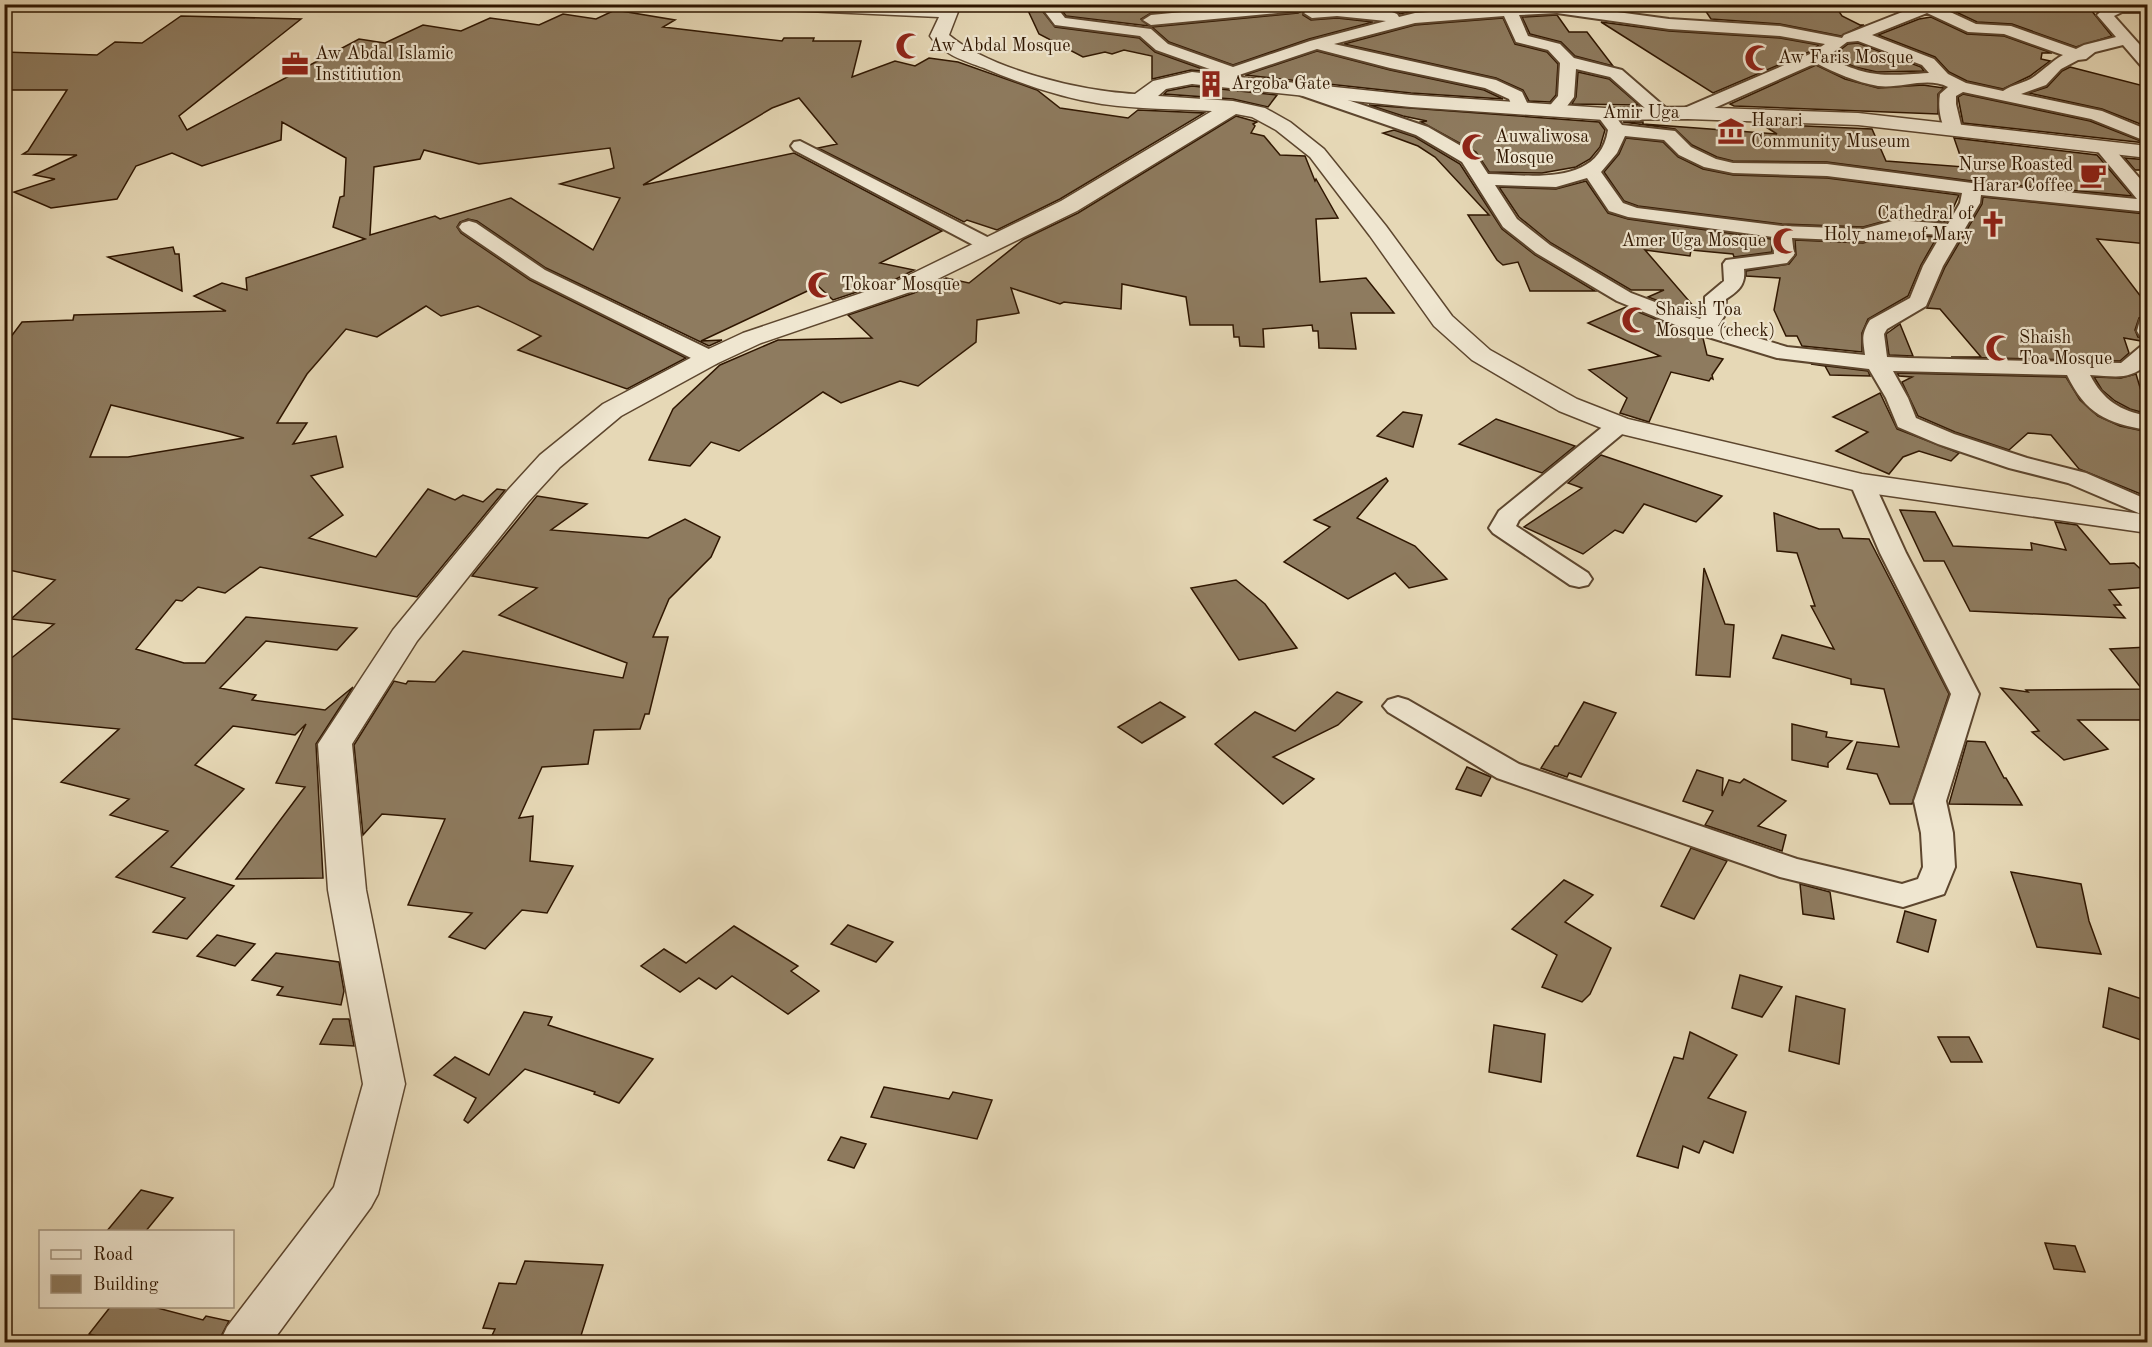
<svg xmlns="http://www.w3.org/2000/svg" width="2152" height="1347" font-family="'Old Standard TT',serif">
  <rect width="100%" height="100%" fill="#e6d8b6"/>
  <filter id="stains"><feTurbulence type="fractalNoise" baseFrequency=".00333" numOctaves="4"/><feColorMatrix values="0 0 0 0 .2 0 0 0 0 .09 0 0 0 0 .02 0 0 0 .5 -.17"/></filter>
  <radialGradient id="worn" r=".72"><stop offset=".6" stop-color="#630" stop-opacity="0"/><stop offset="1" stop-color="#630" stop-opacity=".3"/></radialGradient>
  <g fill="#8e7b5f" stroke="#2f1600" stroke-width="1.5" fill-rule="evenodd">
    <path d="M1025 4H1037L1055 27 1139 38 1155 52 1211 72 1191 70 1152 79V56L1124 50 1112 54 1105 52 1083 57 1039 34Z"/>
    <path d="M1057 4H1237L1151 13 1141 19 1149 26 1066 16Z"/>
    <path d="M1342 4H1388L1390 7 1419 8V10L1400 14 1392 10Z"/>
    <path d="M1701 4H1834L1842 16 1860 25H1864L1841 36 1780 24 1711 19Z"/>
    <path d="M1939 4H2030L2034 9 2091 10 2112 36 2076 47 2012 24 1977 22Z"/>
    <path d="M1308 5 1327 4 1310 7 1303 11V15L1311 20 1337 18 1373 22 1309 39 1233 65 1169 42 1152 27 1298 13 1307 8Z"/>
    <path d="M615 10 675 20 663 27 782 41 784 38H814L813 41H861L852 77 895 61 915 66 929 58 958 62 1037 90 1060 108 1128 118 1138 110 1204 113 1060 199 997 230 967 220 964 222 818 148 837 144 799 98 772 108 643 185 794 153 942 231 880 263 914 270 896 279 833 300 818 286 701 341 722 340 709 346 546 268 477 221 468 219 460 222 457 227 461 233 530 280 686 358 627 389 518 350 541 336 478 306 441 316 426 306 377 337 346 329 307 374 277 423H307L293 444 336 436 343 467 311 476 343 515 309 538 376 557 428 489 455 500 463 495 483 502 497 489 505 490 417 597 260 567 225 593 198 587 182 601 176 600 136 649 184 663H205L246 617 357 628 337 650 266 641 220 688 256 695 252 700 325 710 353 687 316 744 323 878 236 879 305 787 276 783 306 724 295 735 233 726 195 765 244 789 171 867 234 886 187 939 153 932 185 898 116 877 168 831 110 815 129 799 61 782 119 729 4 718V664L54 624 11 619 55 580 4 569V346L22 322 73 320 74 315 226 311 194 296 222 283 247 290 246 278 365 239 333 227 340 197 344 196 346 158 282 122 281 140 202 166 172 153 136 166 117 199 51 208 14 192 55 179 34 175 77 155 23 154 28 151 67 90H4V52L97 55 115 42 142 43 181 16 301 19 179 116 187 130 359 39 385 43 423 25 461 31 490 18 539 25 563 14 596 19ZM610 148 614 168 560 184 620 198 593 250 511 198 440 219 435 216 370 235 374 167 420 159 424 150 479 164ZM111 405 222 432 244 438 128 457H90Z"/>
    <path d="M1557 15 1569 32H1587L1613 66 1575 56 1561 42 1530 34 1522 17Z"/>
    <path d="M1931 17 1967 34 2004 36 2052 53H2042L2041 59 2050 61 2030 76 2003 89 1967 81 1949 72 1935 57 1878 35 1919 19Z"/>
    <path d="M1503 18 1515 44 1547 52 1558 64 1556 95 1550 102 1529 101 1523 90 1496 78 1344 44 1415 25Z"/>
    <path d="M1601 22 1669 31 1780 38 1819 45 1809 52 1713 93Z"/>
    <path d="M1858 43 1921 67 1924 71 1877 72 1855 67 1831 57 1848 44Z"/>
    <path d="M1317 51 1390 70 1484 90 1503 99 1411 93 1245 75Z"/>
    <path d="M1816 65 1845 79 1878 88 1923 85 1944 88 1938 94V114L1734 106 1730 104Z"/>
    <path d="M2070 67 2148 87V127L2102 109 2029 93 2047 87 2062 71Z"/>
    <path d="M1578 72 1609 79 1639 105 1572 104 1576 97Z"/>
    <path d="M1192 86 1277 95 1268 107 1233 99 1164 94 1167 91Z"/>
    <path d="M1963 94 2090 121 2146 143 1963 123 1958 97Z"/>
    <path d="M1369 105 1599 122 1605 130 1600 147 1590 159 1576 167 1542 173 1489 172 1476 152 1421 122 1427 121 1403 116Z"/>
    <path d="M1236 116 1257 122 1253 124 1255 126 1251 133 1264 136 1280 155 1305 156 1315 181 1316 179 1338 218 1316 219 1320 282 1366 278 1394 313H1351L1356 349 1319 348 1318 331H1313L1312 325 1263 329 1264 347 1240 346 1239 337H1234L1233 325H1190L1186 297 1122 284 1121 309 1064 302 1060 304 1011 288 1019 313 977 320 976 342 918 386 900 381 841 403 823 392 739 451 711 442 690 466 649 460 673 409 720 365 778 340 872 338 848 315 914 293 946 278 969 283 1024 239 1078 213Z"/>
    <path d="M1623 122H1643V124L1777 134 1761 124 1872 129 1886 161 1964 167 1954 138 2097 155 2132 196 1972 181 1827 162 1733 161 1717 157 1692 145 1675 129Z"/>
    <path d="M1394 130 1415 137 1460 164 1502 229 1535 255 1595 291H1530L1518 262 1503 265 1497 260 1468 215H1489L1435 157 1418 146 1383 133Z"/>
    <path d="M1626 138 1663 142 1678 157 1703 169 1733 175 1827 178 1959 195 1947 222 1896 218 1863 227 1782 224 1638 206 1624 201 1604 172 1619 154Z"/>
    <path d="M2125 158 2148 160V170H2135Z"/>
    <path d="M1586 181 1608 213 1628 219 1771 239 1772 252 1734 257 1733 254 1691 250 1690 256 1645 250 1696 309 1698 316 1648 297 1664 290H1631L1551 243 1519 217 1499 187 1556 189Z"/>
    <path d="M1983 197 2146 214 2148 244 2097 239 2148 306 2147 317 2139 318 2135 330 2138 337 2147 339V342L2124 338 2129 353 2120 361 1951 357H1981L1940 309 1927 308 1945 267 1982 204Z"/>
    <path d="M1897 234 1937 237 1921 265 1908 296 1868 319 1862 333V352L1802 346 1797 336H1786L1774 310 1780 278 1746 276V271L1789 264 1796 255 1795 240 1863 243Z"/>
    <path d="M173 247 175 254H179L182 291 108 257Z"/>
    <path d="M1626 307 1703 338 1707 355 1723 359 1712 375 1713 379 1711 378 1709 381 1671 372 1649 422 1620 413 1627 398 1589 370 1660 356 1588 323Z"/>
    <path d="M1900 324 1913 356 1889 355 1886 334Z"/>
    <path d="M1811 364 1868 371 1870 376 1830 375 1825 366Z"/>
    <path d="M1897 373 2066 377 2080 400 2098 416 2120 426 2148 432V497L2079 469 2051 435 2028 433 2009 450 1955 432 1918 416 1902 382 1912 377 1899 376Z"/>
    <path d="M2136 374 2148 414 2130 409 2115 401 2102 390 2094 377 2121 378Z"/>
    <path d="M1880 393 1897 429 1959 453 1951 461 1919 451 1903 457 1889 474 1836 451 1868 432 1833 417Z"/>
    <path d="M1403 412 1422 415 1413 447 1377 436Z"/>
    <path d="M1496 419 1575 446 1542 473 1459 444Z"/>
    <path d="M1601 455 1722 496 1696 522 1644 504 1623 533 1615 530 1583 554 1524 527 1582 488 1568 483Z"/>
    <path d="M1386 478 1388 481 1357 518 1415 546 1447 579 1409 588 1395 573 1348 599 1284 562 1330 527 1314 520Z"/>
    <path d="M537 496 587 504 551 530 648 538 685 519 720 537 711 557 669 599 653 637H668L649 714H645L640 729 594 730 588 764 542 767 519 818 533 816 530 861 573 866 547 913 522 910 485 949 449 937 472 913 408 905 445 819 382 814 363 835 354 745 394 681 406 684 408 681 435 682 463 651 623 678 627 663 499 615 537 588 472 576Z"/>
    <path d="M1900 510 1935 512 1953 546 2032 550 2031 543 2066 550 2055 522 2077 525 2110 564 2134 563 2148 576V587L2109 590 2121 605H2114L2125 618 1970 611 1944 561H1924Z"/>
    <path d="M1774 513 1819 529H1839L1843 538 1869 539 1949 694 1912 804H1890L1877 774 1847 769 1857 742 1899 747 1884 689 1851 684V679L1773 658 1782 635 1834 649 1811 606H1815L1797 553 1777 551Z"/>
    <path d="M1704 568 1725 624 1734 625 1730 677 1696 675Z"/>
    <path d="M1236 580 1265 604 1297 648 1239 660 1191 588Z"/>
    <path d="M2148 647V720H2078L2108 749 2064 760 2032 732 2039 731 2001 688 2028 692 2026 690 2142 689 2110 649Z"/>
    <path d="M1337 692 1362 702 1338 725 1273 757 1314 779 1283 804 1215 744 1255 712 1295 731Z"/>
    <path d="M1160 702 1185 717 1142 743 1118 727Z"/>
    <path d="M1584 702 1616 713 1581 777 1569 773 1567 777 1541 768 1555 746H1558Z"/>
    <path d="M1792 724 1827 732 1826 737 1852 741 1828 763V767L1792 760Z"/>
    <path d="M1967 741 1985 742 2004 778H2006L2022 805 1949 804Z"/>
    <path d="M1467 767 1491 777 1481 796 1456 789Z"/>
    <path d="M1697 770 1723 778 1722 796 1729 780 1740 783 1744 779 1786 801 1758 826 1786 835 1782 851 1705 825 1713 811 1683 801Z"/>
    <path d="M1691 848 1727 861 1694 919 1661 906Z"/>
    <path d="M2011 872 2081 884 2089 921 2101 954 2037 947Z"/>
    <path d="M1564 880 1593 895 1565 922 1611 948 1590 994 1582 1002 1542 987 1557 955 1512 929Z"/>
    <path d="M1800 884 1830 892 1834 919 1803 914Z"/>
    <path d="M1905 911 1936 920 1928 952 1897 942Z"/>
    <path d="M848 925 893 942 876 962 831 944Z"/>
    <path d="M734 926 798 966 791 971 819 991 788 1014 732 976 716 989 699 978 680 992 641 966 664 949 686 963Z"/>
    <path d="M217 935 255 944 235 966 197 956Z"/>
    <path d="M276 953 339 962 344 991 341 1005 277 995 283 987 252 980Z"/>
    <path d="M1740 975 1782 987 1762 1017 1732 1008Z"/>
    <path d="M2109 988 2145 1000 2141 1040 2103 1027Z"/>
    <path d="M1796 996 1845 1009 1839 1064 1789 1051Z"/>
    <path d="M524 1012 552 1017 548 1025 653 1059 619 1103 594 1094 595 1092 525 1069 468 1123 464 1120 476 1098 434 1075 455 1057 489 1075Z"/>
    <path d="M333 1019H349L354 1046 320 1044Z"/>
    <path d="M1494 1025 1545 1034 1541 1082 1489 1072Z"/>
    <path d="M1690 1032 1737 1055 1708 1098 1746 1112 1733 1153 1704 1141 1699 1153 1683 1146 1678 1168 1637 1156 1674 1057 1683 1059Z"/>
    <path d="M1938 1037H1969L1982 1062H1951Z"/>
    <path d="M884 1087 949 1099 953 1092 992 1100 977 1139 871 1117Z"/>
    <path d="M841 1137 866 1144 854 1168 828 1160Z"/>
    <path d="M141 1190 173 1198 145 1232H106Z"/>
    <path d="M2045 1243 2075 1246 2085 1272 2054 1269Z"/>
    <path d="M525 1261 603 1265 579 1342H489L495 1329 483 1328 499 1283 516 1284Z"/>
    <path d="M111 1306H150L203 1320 206 1316 229 1321 218 1342H121L89 1334Z"/>
  </g>
  <g fill="none" stroke-linecap="round" stroke-linejoin="round">
    <defs>
      <g id="minor">
        <path d="M1039 4H1054L1065 18 1151 29 1168 44 1233 67 1310 41 1386 21 1337 16 1312 18 1304 13C1317 0 1373 10 1392 12L1397 14 1399 17 1415 13 1544 4H1579L1580 7 1669 19 1780 26 1842 38 1844 35 1915 7 1913 4H1933L1976 24 2011 26 2076 49 2084 45 2116 37 2097 15C2110 1 2130 4 2148 4V12H2122L2114 16 2148 54V69L2142 67 2123 45 2095 52 2086 59 2078 60 2061 69 2046 85 2021 94 2102 111 2148 130V142L2091 119 1963 92 1956 96V104L1962 129 1959 133H1947C1940 122 1938 107 1940 94L1948 87C1927 76 1901 89 1878 86 1856 82 1835 73 1816 63L1694 117H1682L1679 113 1682 109 1810 54 1825 44 1780 36 1669 29 1557 13 1519 15 1528 36 1560 44 1574 58 1622 70 1667 109 1670 113 1667 117H1655L1610 77 1576 69 1574 97 1561 114H1549L1546 110 1558 96 1560 63 1548 50 1516 42 1504 16 1415 23 1334 44 1496 80 1522 92 1530 109 1527 113H1515L1509 99 1485 88 1390 68 1317 49 1239 75 1222 85 1214 80 1221 73 1156 50 1140 36 1055 25ZM1927 13 1968 32 2004 34 2063 55C2052 61 2045 69 2035 76 2026 83 2013 84 2003 91L1966 83 1948 74 1934 59 1872 35ZM1858 41 1922 65 1929 73C1884 76 1869 78 1827 57L1847 42Z"/>
        <path d="M1266 4 1306 6 1298 11 1151 25 1143 20 1151 15Z"/>
        <path d="M1306 86 1428 127 1475 154 1488 174C1530 175 1599 187 1608 130L1596 114 1599 110C1612 107 1615 116 1622 125L1675 131 1691 147 1716 159 1733 163 1827 164 1972 183 2137 199 2095 148 2098 144H2110L2148 188V212L1981 195 1980 203 1943 266 1926 306 1887 329 1884 334 1887 357 1908 358 2121 363 2140 347 2148 346V364C2127 381 2116 376 2090 375 2103 400 2120 411 2148 416V430C2106 423 2086 414 2067 375L1893 371 1908 398 1916 418 1954 434 2027 458 2086 473 2148 500V517L2068 483 2009 468 1938 444 1898 427 1886 398 1869 369 1777 358 1695 333 1617 301 1536 253 1503 227 1462 162 1416 135 1300 95 1298 91ZM1625 136 1664 140 1679 155 1704 167 1733 173 1827 176 1962 193 1960 203 1948 224 1896 220 1863 229 1782 226 1637 208 1623 203 1601 172 1617 153ZM1587 178 1609 211 1628 217 1773 237 1774 254 1726 260 1723 264 1724 281 1705 297V311L1700 319 1631 293 1550 245 1517 219 1495 185 1556 187ZM1897 232 1941 235 1923 266 1910 298 1870 320C1861 335 1863 339 1865 355L1787 347 1718 326 1725 315 1726 299C1738 291 1746 285 1744 269L1787 263 1794 255 1792 238 1863 241Z"/>
        <path d="M800 141 995 241 998 245 995 249H981L794 150 791 146 794 142Z"/>
        <path d="M469 221 476 223 545 270 717 353 720 358 717 363 709 365 701 363 531 278 462 231 459 227 462 223Z"/>
        <path d="M2148 319V337L2140 336 2137 331 2140 320Z"/>
        <path d="M1619 418 1627 420 1631 425 1627 430 1519 520 1516 526 1588 573 1592 579 1588 585 1579 587 1570 585 1493 533 1489 528 1499 511 1611 420Z"/>
        <path d="M1862 476 1871 478 1874 483 1906 553 1979 694 1946 801 1953 833 1955 867 1944 894 1903 907 1780 877 1497 778 1388 712 1383 706 1388 700 1398 697 1408 700 1519 764 1797 859 1902 884 1918 879 1923 867 1921 833 1914 801 1951 694 1880 553 1850 483 1853 478Z"/>
      </g>
      <path id="tertiary" d="M755 4 943 6 944 4H961L949 35C991 70 1081 91 1135 94L1153 81 1192 72 1411 95 1605 108 1688 107 1858 113 2148 146V158L1858 125 1688 119 1605 120 1411 107 1192 84 1166 89 1158 96 1233 101 1265 108 1290 122 1324 149 1386 226 1452 316 1490 350 1577 399 1628 419 1862 474 2148 515V533L1862 492 1609 431 1559 411 1472 360 1434 326 1370 236 1310 157 1276 130 1252 117 1236 114 1077 211 913 291 761 343 718 363 621 416 560 467 528 502 417 641 352 744 366 890 405 1084 378 1194 371 1207 272 1342H220L227 1327 334 1187 363 1084 328 890 318 744 393 630 508 490 540 455 603 404 700 353 743 333 897 281 1061 201 1212 111C1175 109 1138 109 1102 104 1062 98 1021 84 984 68 964 61 942 54 930 36L939 17 763 9Z"/>
    </defs>
    <use href="#minor" stroke="#5d462e" stroke-width="4"/>
    <use href="#tertiary" stroke="#5d462e" stroke-width="3"/>
    <use href="#minor" fill="#efe6d0" fill-rule="evenodd"/>
    <use href="#tertiary" fill="#efe6d0" fill-rule="evenodd"/>
  </g>
  <defs>
    <symbol id="mosque-bare" viewBox="-9 -9 18 18"><path d="M3.5-4.9A6 6 0 1 0 3.5 4.9A5 5 0 1 1 3.5-4.9Z" fill="#8f2418" stroke="#efe6d0" stroke-width="2.5" paint-order="stroke"/></symbol>
    <symbol id="office-bare" viewBox="-9 -9 18 18"><path d="M-6-3h4V-5.5h4V-3h4V5H-6ZM-1-4.5V-3h2v-1.5ZM-6 0V1H6V0Z" fill="#8f2418" stroke="#efe6d0" stroke-width="2.5" paint-order="stroke"/></symbol>
    <symbol id="building-bare" viewBox="-9 -9 18 18"><path d="M-4-6H4V6H1V3H-1V6H-4ZM-2.5-4.3h1.7v1.8h-1.7ZM.8-4.3h1.7v1.8H.8ZM-2.5-1h1.7V.8h-1.7ZM.8-1h1.7V.8H.8Z" fill="#8f2418" stroke="#efe6d0" stroke-width="2.5" paint-order="stroke"/></symbol>
    <symbol id="museum-bare" viewBox="-9 -9 18 18"><path d="M0-6L6-3V-2H-6V-3ZM-5-1h2V3h-2ZM-1-1h2V3h-2ZM3-1h2V3H3ZM-6 4H6V6H-6Z" fill="#8f2418" stroke="#efe6d0" stroke-width="2.5" paint-order="stroke"/></symbol>
    <symbol id="cafe-bare" viewBox="-9 -9 18 18"><path d="M-5.5-4.5H6V0H3Q3 3.5 0 3.5H-2.5Q-5.5 3.5-5.5 0ZM3-3.2v2h1.7v-2ZM-6 4.5H4V6H-6Z" fill="#8f2418" stroke="#efe6d0" stroke-width="2.5" paint-order="stroke"/></symbol>
    <symbol id="church-bare" viewBox="-9 -9 18 18"><path d="M-1.2-6h2.4v3.5h3.3v2.4h-3.3V6h-2.4V-.1h-3.3v-2.4h3.3Z" fill="#8f2418" stroke="#efe6d0" stroke-width="2.5" paint-order="stroke"/></symbol>
  </defs>
  <g fill-rule="evenodd">
    <use href="#mosque-bare" x="890" y="27" width="38" height="38"/>
    <use href="#mosque-bare" x="1739" y="39" width="38" height="38"/>
    <use href="#office-bare" x="276" y="45" width="38" height="38"/>
    <use href="#building-bare" x="1192" y="65" width="38" height="38"/>
    <use href="#museum-bare" x="1712" y="112" width="38" height="38"/>
    <use href="#mosque-bare" x="1456" y="128" width="38" height="38"/>
    <use href="#cafe-bare" x="2074" y="156" width="38" height="38"/>
    <use href="#church-bare" x="1974" y="205" width="38" height="38"/>
    <use href="#mosque-bare" x="1767" y="222" width="38" height="38"/>
    <use href="#mosque-bare" x="802" y="266" width="38" height="38"/>
    <use href="#mosque-bare" x="1616" y="301" width="38" height="38"/>
    <use href="#mosque-bare" x="1980" y="329" width="38" height="38"/>
  </g>
  <g text-anchor="middle" dominant-baseline="central" stroke-width="4.5" stroke-linejoin="round" paint-order="stroke">
    <g font-size="18" fill="#2f1600" stroke="#efe6d0" text-anchor="start">
      <text x="929" y="46">Aw Abdal Mosque</text>
      <text x="315" y="54">Aw Abdal Islamic<tspan x="315" dy="21">Institiution</tspan></text>
      <text x="1778" y="58">Aw Faris Mosque</text>
      <text x="1231" y="84">Argoba Gate</text>
      <text x="1751" y="121">Harari<tspan x="1751" dy="21">Community Museum</tspan></text>
      <text x="1495" y="137">Auwaliwosa<tspan x="1495" dy="21">Mosque</tspan></text>
      <text x="2073" y="165" text-anchor="end">Nurse Roasted<tspan x="2073" dy="21">Harar Coffee</tspan></text>
      <text x="1973" y="214" text-anchor="end">Cathedral of<tspan x="1973" dy="21">Holy name of Mary</tspan></text>
      <text x="1766" y="241" text-anchor="end">Amer Uga Mosque</text>
      <text x="841" y="285">Tokoar Mosque</text>
      <text x="1655" y="310">Shaish Toa<tspan x="1655" dy="21">Mosque (check)</tspan></text>
      <text x="2019" y="338">Shaish<tspan x="2019" dy="21">Toa Mosque</tspan></text>
    </g>
    <g font-size="18" fill="#2f1600" stroke="#efe6d0">
      <text x="1641" y="113">Amir Uga</text>
    </g>
  </g>
  <rect width="2152" height="1347" fill="none" stroke="#e6d8b6" stroke-width="24"/>
  <rect x="6" y="6" width="2140" height="1335" fill="none" stroke="#2f1600" stroke-width="3"/>
  <rect x="12" y="12" width="2128" height="1323" fill="none" stroke="#2f1600" stroke-width="1.5"/>
  <rect x="39" y="1230" width="195" height="78" fill="#efe6d0" stroke="#a2937d" stroke-width="1.5"/>
  <rect x="51" y="1250" width="30" height="9" fill="#efe6d0" stroke="#a2937d" stroke-width="1.5"/>
  <text x="93" y="1260" font-size="18" fill="#2f1600">Road</text>
  <rect x="51" y="1275" width="30" height="18" fill="#8e7b5f" stroke="#a2937d" stroke-width="1.5"/>
  <text x="93" y="1290" font-size="18" fill="#2f1600">Building</text>
  <rect width="100%" height="100%" filter="url(#stains)"/>
  <rect width="100%" height="100%" fill="url(#worn)"/>
</svg>
